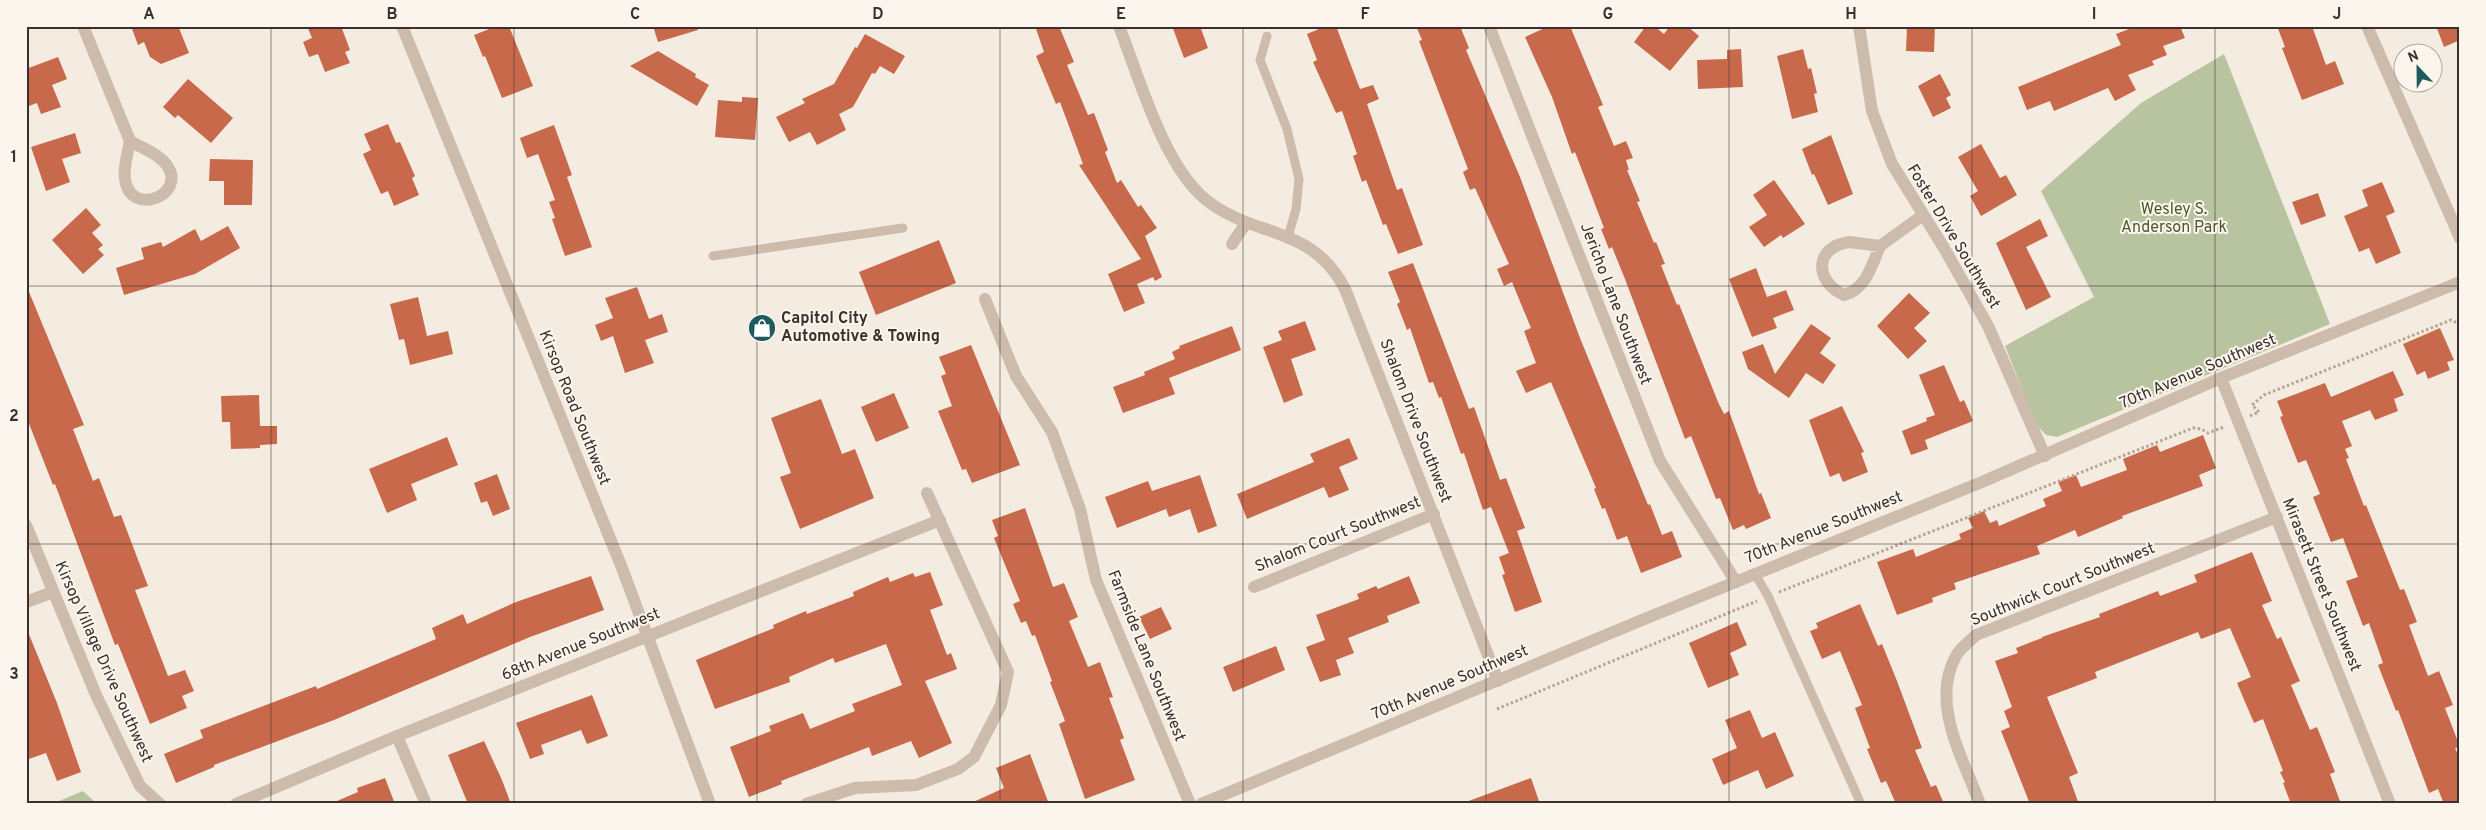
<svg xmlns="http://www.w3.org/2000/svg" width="2486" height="830" font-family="Overpass,sans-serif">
  <rect width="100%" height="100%" fill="#f4ebe1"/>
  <g fill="#b8c4a0">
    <path d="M2224 54 2330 324 2057 437 2046 435 2036 424 2005 346 2094 297 2041 191 2141 103Z"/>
    <path d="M83 791 97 804H52Z"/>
  </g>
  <g fill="#c8694b">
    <path d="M131 26H182L179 28 189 53 161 64 150 57 144 42 138 45Z"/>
    <path d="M307 26H341L350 50 345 52 350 63 325 72 318 54 309 57 303 42 312 38Z"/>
    <path d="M497 26H509L533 86 502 98 485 56 483 57 474 35Z"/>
    <path d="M653 26H698V30L658 42Z"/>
    <path d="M1035 26H1059L1074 62 1067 65 1088 115 1094 113 1108 150 1105 152 1117 183 1121 180 1138 207 1141 205 1157 228 1145 236 1162 277 1155 281 1153 277 1137 284 1145 303 1124 312 1108 274 1141 259 1079 165 1083 164 1060 102 1056 104 1036 56 1044 52Z"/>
    <path d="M1172 26H1200L1208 48 1184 58Z"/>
    <path d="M1326 26H1336L1360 89 1373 85 1379 99 1367 104 1397 190 1402 188 1423 245 1398 254 1386 224 1383 225 1366 180 1362 182 1353 156 1357 154 1342 111 1336 113 1313 62 1317 60 1307 34Z"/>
    <path d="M1416 26H1460L1469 48 1466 50 1520 177 1580 338 1648 505 1650 504 1662 535 1672 531 1682 557 1641 573 1627 536 1617 540 1605 508 1602 509 1594 489 1596 488 1551 382 1526 393 1516 371 1536 363 1524 331 1531 328 1512 282 1504 286 1497 269 1509 264 1475 188 1470 190 1463 172 1468 169 1419 41 1422 40Z"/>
    <path d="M1549 26H1570L1603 105 1598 107 1614 146 1626 141 1633 158 1626 160 1629 170H1627L1640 201 1637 202 1654 243 1656 242 1665 264 1661 265 1677 305 1679 304 1718 402 1724 414 1729 411 1759 494 1761 493 1771 518 1746 529 1744 525 1733 530 1720 498 1716 499 1691 436 1685 439 1625 279 1612 247 1609 249 1601 229 1604 228 1575 152 1572 154 1552 97 1525 37Z"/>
    <path d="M1646 26H1654L1664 34 1670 26H1687L1699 36 1670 71 1634 42Z"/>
    <path d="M1907 26H1935L1934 52 1906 51Z"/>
    <path d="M2137 26H2180L2185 38 2163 46 2167 55 2152 61 2154 65 2128 75 2136 90 2115 101 2108 88 2054 111 2050 101 2027 110 2018 87 2121 45 2116 34Z"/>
    <path d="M2277 26H2312L2326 65 2335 61 2344 84 2302 100 2282 48 2285 47Z"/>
    <path d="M2436 26H2460V40L2444 47Z"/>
    <path d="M865 34 905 56 894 74 880 66 875 74 872 73 853 107 839 114 846 130 817 145 810 132 789 142 776 117 805 103 802 99 834 84 855 47 857 48Z"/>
    <path d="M1741 49 1743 87 1698 89 1697 60 1727 59V50Z"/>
    <path d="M1803 49 1808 69 1811 68 1817 93 1814 94 1818 112 1792 119 1777 56Z"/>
    <path d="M658 51 696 74 695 77 709 85 697 106 630 66Z"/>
    <path d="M58 57 67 79 52 85 61 107 41 114 37 103 26 107V69Z"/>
    <path d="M1940 74 1951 95 1946 98 1951 108 1933 117 1918 86Z"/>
    <path d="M188 79 233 118 211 143 178 115 175 118 163 107Z"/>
    <path d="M742 97 758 98 755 140 715 137 718 100 742 102Z"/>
    <path d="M388 124 396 143 400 142 415 176 412 178 419 195 394 206 388 191 381 194 363 154 371 150 364 134Z"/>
    <path d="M554 125 572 175 567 177 592 247 565 256 552 219 555 218 549 202 555 200 538 154 527 158 520 138Z"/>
    <path d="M75 133 81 153 62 159 70 182 46 191 31 147Z"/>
    <path d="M1831 135 1853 194 1828 205 1814 174 1812 175 1802 149Z"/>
    <path d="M1981 144 2000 178 2006 175 2017 195 1981 216 1970 196 1978 191 1958 157Z"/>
    <path d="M210 159 253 160 252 205H224V181H209Z"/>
    <path d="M1774 180 1805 224 1783 238 1781 235 1764 247 1749 227 1767 215 1753 195Z"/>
    <path d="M2382 182 2395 212 2386 216 2401 253 2376 264 2369 248 2359 252 2344 216 2368 206 2362 190Z"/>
    <path d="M2318 193 2326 216 2301 225 2292 202Z"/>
    <path d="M86 208 101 225 92 233 103 245 98 249 104 255 83 274 52 240Z"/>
    <path d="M2040 219 2048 236 2026 247 2051 297 2026 310 1996 243Z"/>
    <path d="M228 226 240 248 195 274 124 295 116 268 144 259 141 248 161 242 163 247 195 229 201 241Z"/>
    <path d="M939 240 956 283 876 315 859 272Z"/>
    <path d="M1413 263 1469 409 1474 407 1500 480 1506 478 1525 528 1517 531 1542 602 1515 612 1502 575 1505 574 1499 557 1509 553 1491 507 1483 510 1464 453 1461 454 1441 397 1439 398 1433 382 1429 383 1410 328 1407 330 1397 304 1400 302 1388 272Z"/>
    <path d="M1756 268 1767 297 1786 290 1794 310 1773 318 1777 328 1752 337 1729 279Z"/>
    <path d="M27 287 84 425 73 429 93 481 99 478 114 517 121 515 148 586 135 590 168 676 185 670 194 691 182 696 187 708 150 724 118 644 115 645 55 484 53 485 26 416Z"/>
    <path d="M637 287 649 319 662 314 668 332 645 340 654 363 625 373 613 336 601 341 595 325 613 318 605 298Z"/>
    <path d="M1909 293 1930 313 1914 328 1927 341 1908 359 1877 326Z"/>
    <path d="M418 297 427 336 448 331 453 354 410 365 404 339 399 340 390 304Z"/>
    <path d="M1305 321 1316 350 1291 359 1303 395 1284 403 1263 347 1282 340 1278 331Z"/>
    <path d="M1811 324 1831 338 1820 353 1836 365 1823 384 1806 373 1789 398 1748 369 1742 352 1763 344 1775 374Z"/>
    <path d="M1232 326 1241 350 1169 378 1175 394 1123 413 1113 387 1145 375 1144 372 1175 359 1172 352 1180 348 1179 346Z"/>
    <path d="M2440 328 2454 360 2447 362 2450 370 2428 379 2425 371 2417 375 2403 344Z"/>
    <path d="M971 345 1020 465 972 483 966 469 962 470 938 411 952 406 941 376 946 374 939 357Z"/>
    <path d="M1944 365 1960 402 1964 400 1973 421 1925 440 1928 449 1911 455 1902 431 1927 421 1926 418 1935 415 1919 375Z"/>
    <path d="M2393 371 2404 395 2394 399 2398 411 2375 420 2370 410 2342 421 2352 446 2345 449 2349 458 2346 459 2364 506 2366 505 2400 590 2404 589 2417 622 2409 625 2428 676 2439 671 2453 705 2445 708 2460 747 2455 748 2460 760V800L2450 804H2444L2438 789 2429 793 2398 710 2396 711 2378 665 2383 663 2369 623 2363 626 2346 581 2358 577 2343 538 2331 542 2313 497 2320 494 2306 460 2298 463 2280 417 2283 416 2277 401 2325 383 2331 397Z"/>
    <path d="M894 393 909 428 876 442 861 407Z"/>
    <path d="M259 395 260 426H277V444L260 445V448L231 449 230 422H222L221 396Z"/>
    <path d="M821 399 842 454 855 449 874 498 800 529 780 477 791 473 771 418Z"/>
    <path d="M1842 406 1864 452 1861 453 1868 472 1843 482 1839 473 1830 477 1809 420Z"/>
    <path d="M2203 435 2216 468 2199 475 2203 486 2122 516 2123 518 2078 537 2075 530 2037 546 2040 554 1954 583 1956 589 1932 598 1933 602 1897 615 1877 562 1913 549 1916 557 1961 539 1959 534 1973 528 1968 518 1984 511 1990 523 1997 520 1999 526 2046 506 2043 499 2062 491 2058 482 2076 475 2081 487 2127 470 2123 459 2157 445 2160 452Z"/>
    <path d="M447 437 458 465 411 484 417 500 387 513 369 469Z"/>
    <path d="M1349 438 1358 459 1339 467 1349 490 1329 498 1324 487 1247 519 1237 494 1314 462 1310 454Z"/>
    <path d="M497 474 510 509 493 516 487 501 481 503 474 483Z"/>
    <path d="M1200 475 1217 526 1198 533 1190 509 1169 517 1166 509 1117 528 1105 497 1148 481 1152 491Z"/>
    <path d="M1025 508 1053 587 1064 583 1078 617 1069 621 1088 667 1100 662 1113 697 1109 698 1124 738 1120 740 1135 780 1085 799 1059 724 1065 721 1050 682 1052 681 1035 635 1032 636 1026 621 1021 623 1013 604 1020 601 994 538 998 536 992 520Z"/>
    <path d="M2252 552 2272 601 2262 605 2277 639 2281 637 2300 681 2291 685 2310 730 2317 727 2335 772 2330 774 2341 804H2291L2283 783 2285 782 2280 772 2283 771 2263 719 2254 723 2237 683 2251 677 2230 628 2201 639 2198 632 2095 672 2097 678 2047 697 2078 773 2069 777 2079 804H2030L2001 731 2010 727 2004 711 2012 707 1995 661 2018 653 2016 648 2042 638V637L2100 617 2099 614 2158 591 2160 596 2197 582 2194 575Z"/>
    <path d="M930 572 943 605 930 610 947 655 951 653 957 669 925 681 952 743 919 758 911 741 872 756 869 747 781 781 782 784 749 797 730 747 771 731 769 726 803 713 810 729 855 711 852 704 902 685 886 644 835 663 833 658 789 677 790 682 715 709 696 660 774 628 773 625 806 611 807 614 854 596 853 592 888 577 890 582 913 573 915 577Z"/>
    <path d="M591 576 604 610 530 637 334 720 214 765V767L176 783 164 754 203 738 200 730 316 686 317 689 436 639 432 628 463 614 467 624 516 602Z"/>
    <path d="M1409 576 1420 603 1387 616 1389 622 1348 638 1354 653 1336 660 1341 675 1320 682 1306 647 1325 640 1316 615 1359 599 1357 594 1376 586 1378 589Z"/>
    <path d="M1860 604 1878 646 1882 644 1897 681 1922 748 1915 750 1931 787 1936 785 1944 804H1896L1886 781 1881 783 1867 749 1870 748 1855 708 1862 705 1840 651 1822 659 1810 631 1818 628 1816 623Z"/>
    <path d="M1161 607 1172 629 1150 639 1139 617Z"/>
    <path d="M1737 622 1747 645 1730 653 1739 675 1708 688 1689 643Z"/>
    <path d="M26 627 57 703 81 772 57 781 46 753 26 760Z"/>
    <path d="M1276 646 1285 670 1233 692 1223 667Z"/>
    <path d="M592 695 608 736 587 744 581 730 541 745 544 754 530 759 516 723Z"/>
    <path d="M1750 710 1762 738 1775 732 1794 776 1766 789 1758 770 1723 785 1712 759 1737 748 1725 720Z"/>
    <path d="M484 741 502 780 511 804H468L448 755Z"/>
    <path d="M1030 754 1049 804H969L1004 788 996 768Z"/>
    <path d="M385 778 395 804H330L358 792 357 788Z"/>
    <path d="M1531 778 1540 804H1466V802Z"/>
  </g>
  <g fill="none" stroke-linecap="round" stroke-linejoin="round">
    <g stroke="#b9a596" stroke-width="3" stroke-dasharray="2.5 2.5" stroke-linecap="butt">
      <path d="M2250 416 2259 412 2252 405 2264 395 2451 320 2457 323 2460 321"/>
      <path d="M1779 592 2193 428 2201 429 2208 433 2224 427"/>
      <path d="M1497 709 1757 601"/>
    </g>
    <g stroke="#cdbbac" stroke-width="9">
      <path d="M1267 36 1260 60 1287 129 1299 179 1296 209 1288 237"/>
      <path d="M713 256 903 228"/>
      <path d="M1755 574 1768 596 1861 804"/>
    </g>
    <g stroke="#cdbbac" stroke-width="12">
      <path d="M83 26 130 141"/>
      <path d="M1119 26C1139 77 1163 164 1205 199 1254 239 1312 224 1345 289L1498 681"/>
      <path d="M1489 26 1660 461 1736 582"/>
      <path d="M1859 26 1872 111 1892 164 1944 248 1988 326 2045 456"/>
      <path d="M2367 26 2460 238"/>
      <path d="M130 141C142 148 161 155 168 167 186 195 130 218 125 179 123 167 128 153 130 141Z"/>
      <path d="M1849 242 1880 246C1872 265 1866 289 1844 295 1814 281 1814 247 1849 242Z"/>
      <path d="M1232 244 1246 223"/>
      <path d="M1880 246 1923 215"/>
      <path d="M985 299 1016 376 1052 432 1080 509 1096 580 1190 804"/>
      <path d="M2221 378 2390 804"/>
      <path d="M26 525 96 695 140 786 160 804"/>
      <path d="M1254 587 1434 514"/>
      <path d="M26 602 53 592"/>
      <path d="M397 736 426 804"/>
      <path d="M236 804 397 736 940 520"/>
      <path d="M806 804 855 788 916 785 958 769 974 757 1001 705 1008 672 927 493"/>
      <path d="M1980 804C1963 758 1929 702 1957 654 1962 647 1970 641 1976 635L2277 517"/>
    </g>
    <g stroke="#cdbbac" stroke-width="12">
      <path d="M402 26 622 568 710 804"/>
      <path d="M1201 804 1642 620 1982 482 2221 378 2460 282"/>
    </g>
  </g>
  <path fill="none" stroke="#3b302b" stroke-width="1" stroke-opacity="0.55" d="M271 26V804M514 26V804M757 26V804M1000 26V804M1243 26V804M1486 26V804M1729 26V804M1972 26V804M2215 26V804M26 286H2460M26 544H2460"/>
  <defs>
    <symbol id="shop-disc" viewBox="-11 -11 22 22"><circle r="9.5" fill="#1f5a5e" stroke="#fbf5ee"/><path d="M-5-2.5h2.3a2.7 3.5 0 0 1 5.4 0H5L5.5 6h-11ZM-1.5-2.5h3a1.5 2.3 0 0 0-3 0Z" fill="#fff"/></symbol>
  </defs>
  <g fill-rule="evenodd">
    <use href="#shop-disc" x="746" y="312" width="32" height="32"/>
  </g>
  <g text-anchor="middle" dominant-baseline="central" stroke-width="4" stroke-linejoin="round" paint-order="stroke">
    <g font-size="16" fill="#4a5a2e" stroke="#fbf5ee">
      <text x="2174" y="210">Wesley S.<tspan x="2174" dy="18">Anderson Park</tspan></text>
    </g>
    <g font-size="16" fill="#3b302b" stroke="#fbf5ee">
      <text transform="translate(1953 237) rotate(59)">Foster Drive Southwest</text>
      <text transform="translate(1615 304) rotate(69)">Jericho Lane Southwest</text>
      <text transform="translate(2198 372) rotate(-23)">70th Avenue Southwest</text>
      <text transform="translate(574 408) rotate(68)">Kirsop Road Southwest</text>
      <text transform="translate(1415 421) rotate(69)">Shalom Drive Southwest</text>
      <text transform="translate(1824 528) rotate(-22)">70th Avenue Southwest</text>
      <text transform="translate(1338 535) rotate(-22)">Shalom Court Southwest</text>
      <text transform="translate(2063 585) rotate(-22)">Southwick Court Southwest</text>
      <text transform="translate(2321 585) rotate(68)">Mirasett Street Southwest</text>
      <text transform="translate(581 645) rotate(-22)">68th Avenue Southwest</text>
      <text transform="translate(1146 656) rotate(68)">Farmside Lane Southwest</text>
      <text transform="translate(103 662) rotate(66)">Kirsop Village Drive Southwest</text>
      <text transform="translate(1450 683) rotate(-23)">70th Avenue Southwest</text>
    </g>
    <g font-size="16" font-weight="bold" fill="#3b302b" stroke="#fbf5ee" text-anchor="start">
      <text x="781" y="319">Capitol City<tspan x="781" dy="18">Automotive &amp; Towing</tspan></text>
    </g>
  </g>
  <rect width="2486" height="830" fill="none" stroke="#fbf5ee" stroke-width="55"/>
  <g transform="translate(2418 68) rotate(338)"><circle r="24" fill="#fbf5ee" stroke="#aea6a0"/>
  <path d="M0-4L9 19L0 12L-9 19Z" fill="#1f5a5e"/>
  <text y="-8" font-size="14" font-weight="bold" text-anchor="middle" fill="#3b302b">N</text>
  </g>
  <rect x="28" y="28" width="2430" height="774" fill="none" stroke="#3b302b" stroke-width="2"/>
  <g font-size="16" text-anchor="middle" font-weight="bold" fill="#3b302b">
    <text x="149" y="19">A</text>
    <text x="392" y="19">B</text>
    <text x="635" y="19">C</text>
    <text x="878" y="19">D</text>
    <text x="1121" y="19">E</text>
    <text x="1365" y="19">F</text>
    <text x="1608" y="19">G</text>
    <text x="1851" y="19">H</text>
    <text x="2094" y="19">I</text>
    <text x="2337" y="19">J</text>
    <text x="14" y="162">1</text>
    <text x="14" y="421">2</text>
    <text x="14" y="679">3</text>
  </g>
</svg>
